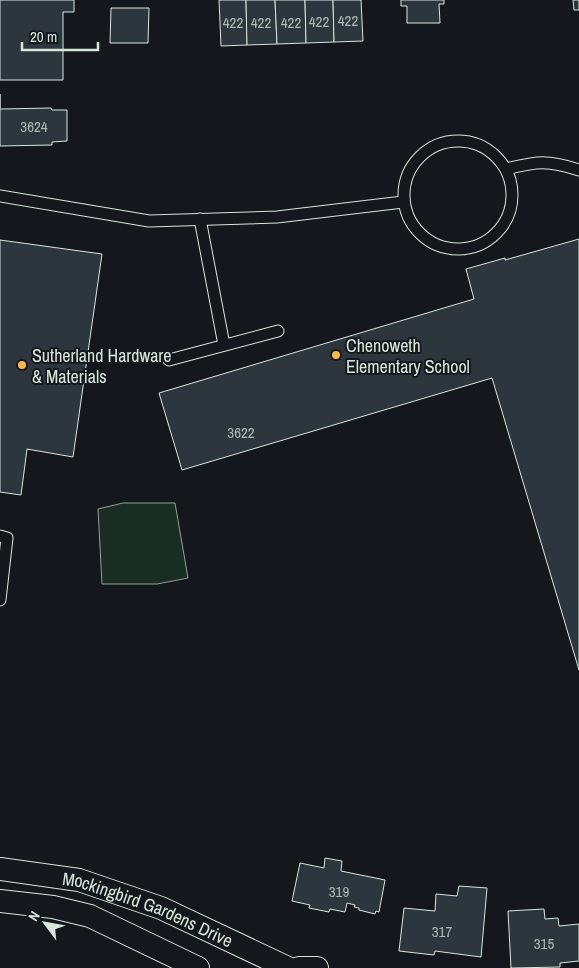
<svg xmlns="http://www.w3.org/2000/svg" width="579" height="968" font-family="'Archivo Narrow',sans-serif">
  <rect width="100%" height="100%" fill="#14181c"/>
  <path fill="#1a2d24" stroke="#939e99" d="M123 503H175L188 578 157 584H102L98 509Z"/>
  <g fill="#2c363c" stroke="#d8e6dc">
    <path d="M0 0H74V12H63V80H0Z"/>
    <path d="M219 0H246L247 45 221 46Z"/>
    <path d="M246 0H275L277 44 247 45Z"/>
    <path d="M275 0H305L306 43 277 44Z"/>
    <path d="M305 0H333L334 42 306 43Z"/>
    <path d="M333 0H361L363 41 334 42Z"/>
    <path d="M401 0H444V4H439L440 23H407V6H401Z"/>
    <path d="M573 0H579V10H574Z"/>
    <path d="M111 8H149L148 43H110Z"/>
    <path d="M0 94V109L51 108 52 110H67V141L52 142V145L0 146Z"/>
    <path d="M579 239V670L492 378 182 470 159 393 474 299 466 269 505 258V260Z"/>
    <path d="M0 240 102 254 73 457 27 449 21 495 0 492Z"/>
    <path d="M325 858 342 861 341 871 385 880 379 912 376 911 375 914 359 910V908L354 907 355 905 347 903 345 912 330 909 329 912 309 908 310 905 292 901 300 863 324 868Z"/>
    <path d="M459 886 487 888 481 957 435 951 434 955 399 951 404 908 435 911 436 894 457 896Z"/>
    <path d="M544 909 545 919 558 918 559 926 579 924V961L560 963V967L511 968 508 911Z"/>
  </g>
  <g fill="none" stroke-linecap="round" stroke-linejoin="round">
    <defs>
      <g id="service">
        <circle cx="458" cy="195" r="54"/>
        <path d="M506 169C538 161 548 160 579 170"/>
        <path d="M0 196 149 221 277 217 403 202"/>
        <path d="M200 219 224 345"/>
        <path d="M169 360 278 331"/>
        <path d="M0 536 7 538 0 600"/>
      </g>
      <g id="minor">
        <path id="s1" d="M0 869 79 880 161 908 288 968"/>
        <path d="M0 901 53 907 90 916 198 968"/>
        <path d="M299 968H317"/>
      </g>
    </defs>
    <use href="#service" stroke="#d8e6dc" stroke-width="13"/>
    <use href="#minor" stroke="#d8e6dc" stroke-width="24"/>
    <use href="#service" stroke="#14181c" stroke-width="11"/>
    <use href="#minor" stroke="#14181c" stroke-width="22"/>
  </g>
  <g fill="#ffb74d" stroke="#14181c" stroke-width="2">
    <circle cx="336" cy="355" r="5"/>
    <circle cx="22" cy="365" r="5"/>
  </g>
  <g text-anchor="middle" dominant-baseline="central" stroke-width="4" stroke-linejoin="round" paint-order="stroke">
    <g font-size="15" fill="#adbab4">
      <text x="348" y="20">422</text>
      <text x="319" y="21">422</text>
      <text x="233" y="22">422</text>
      <text x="261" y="22">422</text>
      <text x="291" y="22">422</text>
      <text x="34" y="126">3624</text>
      <text x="241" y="432">3622</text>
      <text x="339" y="891">319</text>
      <text x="442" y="931">317</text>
      <text x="544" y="943">315</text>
    </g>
    <g font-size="18" fill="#d8e6dc" stroke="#14181c" text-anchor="start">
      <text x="346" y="345">Chenoweth<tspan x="346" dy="21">Elementary School</tspan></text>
      <text x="32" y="355">Sutherland Hardware<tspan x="32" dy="21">&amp; Materials</tspan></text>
    </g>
    <g font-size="18" fill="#d8e6dc" stroke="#14181c">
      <text stroke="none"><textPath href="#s1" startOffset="154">Mockingbird Gardens Drive</textPath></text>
    </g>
  </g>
  <g transform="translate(45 923) rotate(302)" stroke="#14181c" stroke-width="4" paint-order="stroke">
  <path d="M0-4L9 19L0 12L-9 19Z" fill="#d8e6dc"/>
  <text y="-8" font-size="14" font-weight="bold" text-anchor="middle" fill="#d8e6dc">N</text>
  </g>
  <path d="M22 42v8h76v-8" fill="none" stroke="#d8e6dc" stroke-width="2.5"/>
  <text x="30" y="42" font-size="15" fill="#d8e6dc" stroke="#14181c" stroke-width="4" paint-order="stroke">20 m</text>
</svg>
